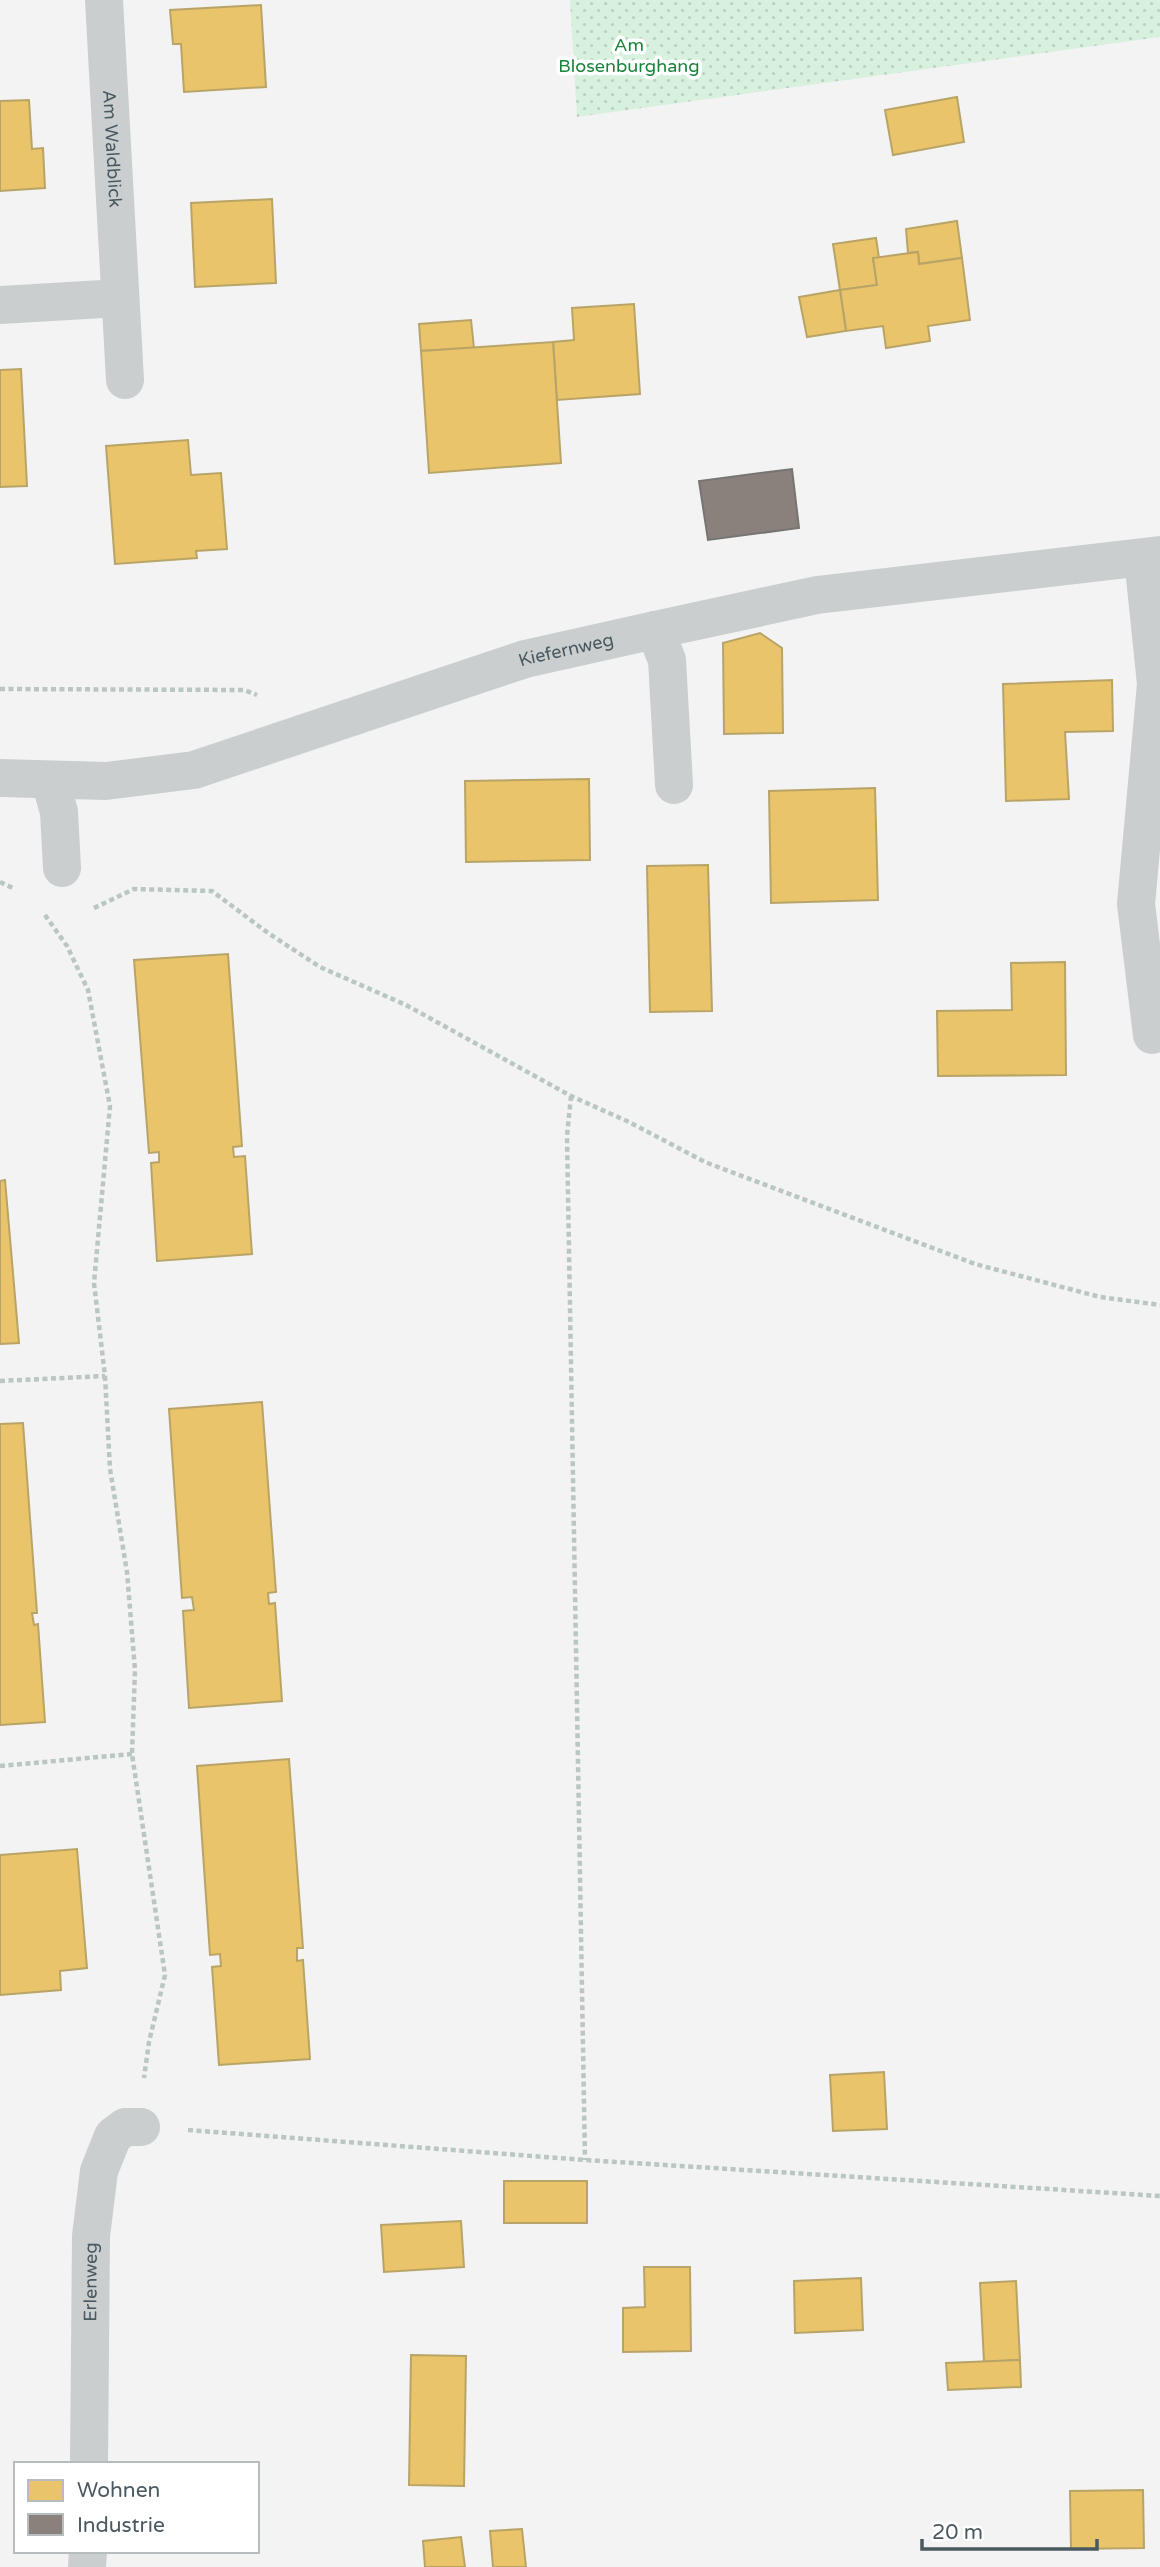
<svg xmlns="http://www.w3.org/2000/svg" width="1160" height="2567" font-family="'Varela Round',sans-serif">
  <defs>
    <pattern id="garden-dots" width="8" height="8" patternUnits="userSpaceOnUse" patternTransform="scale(1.75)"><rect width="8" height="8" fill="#d8f1de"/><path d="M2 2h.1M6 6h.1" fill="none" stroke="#bbd1c1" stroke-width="1.8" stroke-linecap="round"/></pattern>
  </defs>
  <rect width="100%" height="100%" fill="#f3f3f3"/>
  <path fill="url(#garden-dots)" d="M570 0H1160V37L577 117Z"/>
  <g fill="#e9c46a" stroke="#b9a467" stroke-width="2">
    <path d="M261 5 266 87 184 92 181 44H173L170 10Z"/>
    <path d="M957 97 964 142 893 155 885 110Z"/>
    <path d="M29 100 32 149 43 148 45 188 0 191V101Z"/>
    <path d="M272 199 276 283 195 287 191 203Z"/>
    <path d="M957 221 962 258 919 264 918 252 908 253 906 229Z"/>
    <path d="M876 238 879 258H873L877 285 840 290 833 244Z"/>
    <path d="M918 252 919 264 962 258 970 320 928 326 930 341 886 348 883 326 846 331 840 290 877 285 873 258Z"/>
    <path d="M840 290 846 331 807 337 799 297Z"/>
    <path d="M634 304 640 394 557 400 553 342 574 340 572 308Z"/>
    <path d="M471 320 474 348 421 351 419 324Z"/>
    <path d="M553 342 561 463 429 473 421 351Z"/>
    <path d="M21 369 27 486 0 487V370Z"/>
    <path d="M188 440 191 475 221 473 227 549 196 551 197 558 115 564 106 446Z"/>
    <path d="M760 633 782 648 783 733 724 734 723 643Z"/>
    <path d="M1112 680 1113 731 1065 732 1069 799 1006 801 1003 684Z"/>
    <path d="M589 779 590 860 466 862 465 781Z"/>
    <path d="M875 788 878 900 771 903 769 791Z"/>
    <path d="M708 865 712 1011 650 1012 647 866Z"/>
    <path d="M228 954 242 1146 233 1147 234 1157 245 1156 252 1254 157 1261 151 1163 159 1162V1152L149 1153 134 960Z"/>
    <path d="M1065 962 1066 1075 938 1076 937 1011 1012 1010 1011 963Z"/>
    <path d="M5 1180 19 1343 0 1344V1181Z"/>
    <path d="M262 1402 276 1592 268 1593 269 1604 275 1603 282 1701 189 1708 183 1611 194 1610 192 1597 182 1598 169 1409Z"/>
    <path d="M23 1423 37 1613H32L34 1625 38 1624 45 1722 0 1725V1424Z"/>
    <path d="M289 1759 303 1948H297V1961L303 1960 310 2059 219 2065 212 1967 221 1966 220 1954 210 1955 197 1766Z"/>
    <path d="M77 1849 87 1968 60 1971 61 1990 0 1995V1855Z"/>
    <path d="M884 2072 887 2129 833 2131 830 2075Z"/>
    <rect x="504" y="2181" width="83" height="42"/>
    <path d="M461 2221 464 2267 384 2272 381 2225Z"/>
    <path d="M644 2267H690L691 2351 623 2352V2308L645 2307Z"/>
    <path d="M861 2278 863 2330 795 2333 794 2281Z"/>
    <path d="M1016 2281 1020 2360 984 2362 980 2283Z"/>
    <path d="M411 2355 466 2356 464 2486 409 2485Z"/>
    <path d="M1020 2360 1021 2387 948 2390 946 2363Z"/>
    <path d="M1143 2490 1144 2548 1071 2549 1070 2491Z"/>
    <path d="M522 2529 526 2567H493L490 2531Z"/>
    <path d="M461 2537 465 2567H425L423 2541Z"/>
  </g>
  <path fill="#8a817c" stroke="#777574" stroke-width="2" d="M792 469 799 528 708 540 699 481Z"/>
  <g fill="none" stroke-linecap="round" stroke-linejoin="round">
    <g stroke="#bac6c0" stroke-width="4.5" stroke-dasharray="5 3.5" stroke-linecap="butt">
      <path d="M0 689 244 690 257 695"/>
      <path d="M0 882 15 889"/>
      <path d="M94 908 134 889 212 891 268 933 320 967 406 1005 571 1096 629 1122 705 1162 975 1264 1100 1297 1160 1305"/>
      <path d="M45 915 67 946 88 990 110 1106 94 1283 105 1376 110 1469 127 1572 135 1670 132 1754 165 1975 149 2042 144 2078"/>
      <path d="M571 1096 567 1136 585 2160"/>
      <path d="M0 1381 105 1376"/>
      <path d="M0 1766 132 1754"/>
      <path d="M188 2130 585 2160 1160 2196"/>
    </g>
    <g stroke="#cacecf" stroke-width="38">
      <path id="s1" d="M104 0 125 380"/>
      <path d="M0 305 120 298"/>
      <path d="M1143 558 1156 684 1136 904 1152 1035"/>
      <path d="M655 630 667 660 674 785"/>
      <path id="s2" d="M0 778 106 781 194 770 525 659 655 630 817 595 1160 555"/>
      <path d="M50 780 59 812 62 868"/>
      <path id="s3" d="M89 2464 91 2236 99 2171 113 2136 125 2127H141"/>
      <path d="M87 2567 88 2551"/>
    </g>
  </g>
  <g text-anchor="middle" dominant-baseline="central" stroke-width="7" stroke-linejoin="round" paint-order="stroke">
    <g font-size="18" fill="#18843a" stroke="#fff">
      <text x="629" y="45">Am<tspan x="629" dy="21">Blosenburghang</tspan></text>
    </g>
    <g font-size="18" fill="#4a5960" stroke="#fff">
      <text stroke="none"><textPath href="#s1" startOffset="149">Am Waldblick</textPath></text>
      <text stroke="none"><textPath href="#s2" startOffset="586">Kiefernweg</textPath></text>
      <text stroke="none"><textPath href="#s3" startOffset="182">Erlenweg</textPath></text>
    </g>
  </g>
  <rect x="14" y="2462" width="245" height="91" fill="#ffffff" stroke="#b7bdbf" stroke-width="2"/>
  <rect x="28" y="2480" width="35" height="21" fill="#e9c46a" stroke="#b7bdbf" stroke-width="2"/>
  <text x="77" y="2497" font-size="21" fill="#4a5960">Wohnen</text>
  <rect x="28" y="2514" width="35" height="21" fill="#8a817c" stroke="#b7bdbf" stroke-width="2"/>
  <text x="77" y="2532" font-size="21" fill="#4a5960">Industrie</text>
  <path d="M922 2539v10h175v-10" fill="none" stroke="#4a5960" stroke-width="3.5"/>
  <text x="932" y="2539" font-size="21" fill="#4a5960" stroke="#ffffff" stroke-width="5" paint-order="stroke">20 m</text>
</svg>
